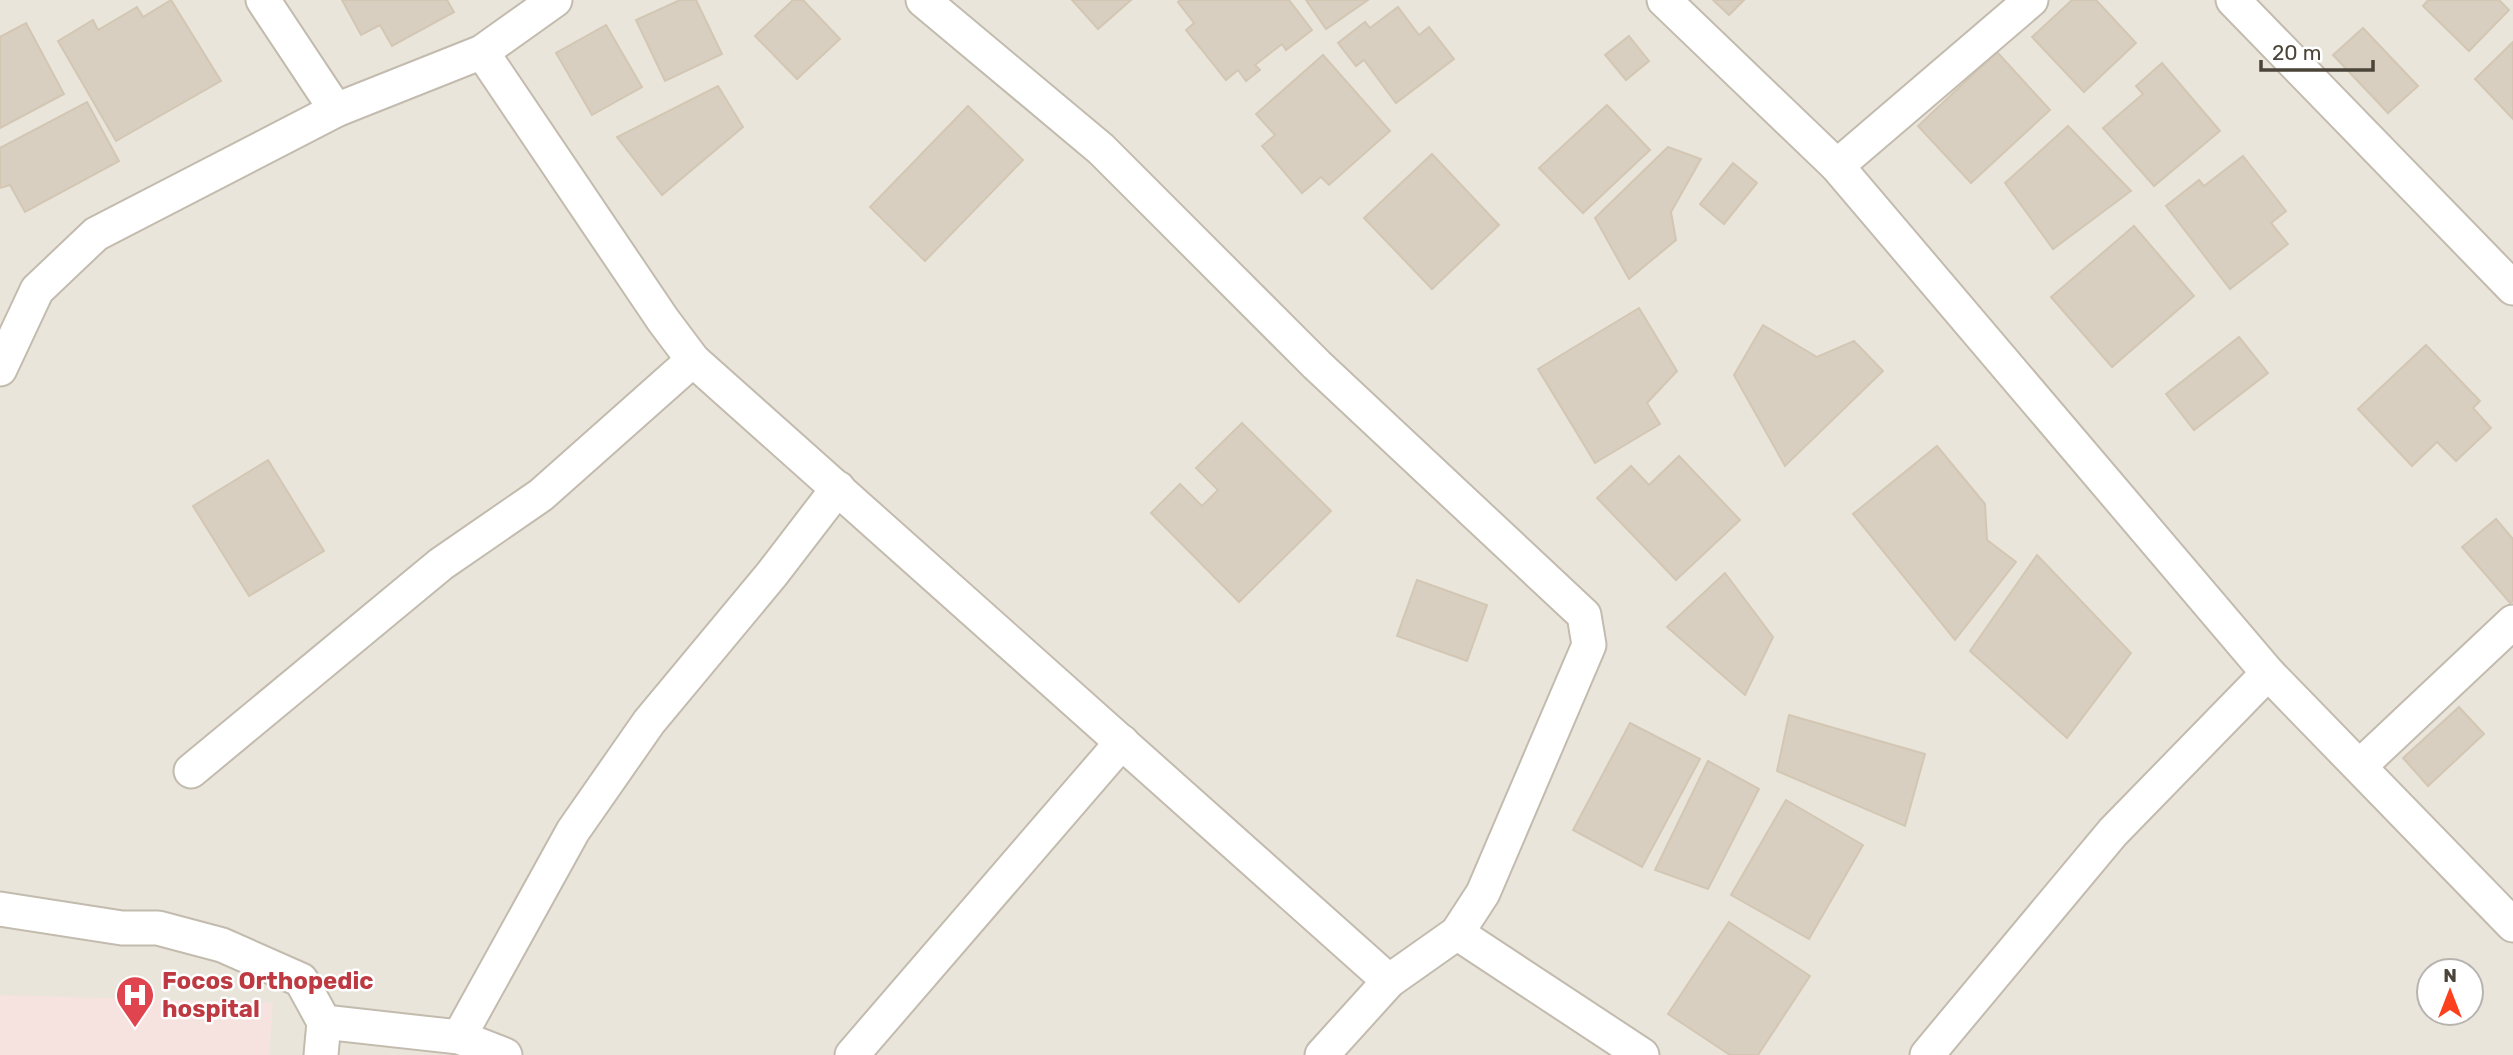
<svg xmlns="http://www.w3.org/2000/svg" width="2513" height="1055" font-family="Rubik,sans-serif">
  <rect width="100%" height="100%" fill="#f6f3ec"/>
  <path fill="#eae5da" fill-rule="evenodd" d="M0 0H2513V1055H0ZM2429 971H2471V1013H2429Z"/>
  <path fill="#f6e3e0" d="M0 995 273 1003 269 1055H0Z"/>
  <g fill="#d8cfc1" stroke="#d3c7b4" stroke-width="2">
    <path d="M171 0 221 81 116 141 58 41 93 20 98 30 137 7 143 17Z"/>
    <path d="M342 0H447L454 12 392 46 380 25 361 35Z"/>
    <path d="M680 0H696L722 54 665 81 636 20Z"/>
    <path d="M793 0H803L840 39 797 79 755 36Z"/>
    <path d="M1072 0H1131L1098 29Z"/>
    <path d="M1180 0H1289L1312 30 1286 50 1282 44 1255 65 1260 70 1246 81 1238 70 1226 80 1186 30 1194 23 1178 2Z"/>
    <path d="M1306 0H1368L1326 29Z"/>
    <path d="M1713 0H1744L1729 15Z"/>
    <path d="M2072 0H2096L2136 43 2084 92 2032 37Z"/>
    <path d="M2428 0H2499L2509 10 2469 51 2423 6Z"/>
    <path d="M1398 7 1419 35 1429 27 1454 59 1396 103 1364 60 1356 66 1338 43 1365 22 1370 28Z"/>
    <path d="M26 23 64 94 0 128V37Z"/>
    <path d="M606 25 642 87 592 115 556 53Z"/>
    <path d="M2363 28 2418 86 2388 113 2333 55Z"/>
    <path d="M1629 36 1649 61 1626 80 1605 55Z"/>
    <path d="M2513 42V119L2475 79Z"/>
    <path d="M1997 52 2050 110 1971 183 1918 126Z"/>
    <path d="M1323 55 1390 131 1329 185 1321 177 1302 193 1262 146 1275 135 1256 114Z"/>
    <path d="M2162 63 2220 131 2154 186 2103 128 2143 94 2136 86Z"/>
    <path d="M718 86 743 127 662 195 617 137Z"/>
    <path d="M87 102 119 161 25 212 10 185 0 188V148Z"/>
    <path d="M1607 105 1650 150 1583 213 1539 168Z"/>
    <path d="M968 106 1023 160 925 261 870 207Z"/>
    <path d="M2068 126 2131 191 2053 249 2005 183Z"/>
    <path d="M1668 147 1701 159 1671 212 1676 240 1629 279 1595 218Z"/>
    <path d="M1432 154 1499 225 1432 289 1364 218Z"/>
    <path d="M2243 156 2286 211 2271 223 2288 244 2230 289 2166 206 2199 180 2204 186Z"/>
    <path d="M1733 163 1757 183 1724 224 1700 204Z"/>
    <path d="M2134 226 2194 296 2112 367 2051 297Z"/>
    <path d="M1639 308 1677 371 1647 403 1660 424 1595 463 1538 369Z"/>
    <path d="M1763 325 1817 357 1854 341 1883 371 1785 466 1734 375Z"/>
    <path d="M2239 337 2268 373 2194 430 2166 394Z"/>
    <path d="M2426 345 2480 401 2473 408 2491 428 2456 461 2437 442 2412 466 2358 409Z"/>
    <path d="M1242 423 1331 511 1239 602 1151 513 1180 484 1202 506 1218 490 1196 468Z"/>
    <path d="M1937 446 1985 504 1987 540 2016 562 1955 640 1853 514Z"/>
    <path d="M1679 456 1740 520 1676 580 1597 498 1631 466 1649 485Z"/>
    <path d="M268 460 324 551 249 596 193 506Z"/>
    <path d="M2496 519 2513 539V601L2510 603 2462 547Z"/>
    <path d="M2037 555 2131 653 2067 738 1970 651Z"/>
    <path d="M1725 573 1773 637 1745 695 1667 627Z"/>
    <path d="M1417 580 1487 605 1467 661 1397 636Z"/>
    <path d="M2459 707 2484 734 2428 786 2403 758Z"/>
    <path d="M1789 715 1925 754 1905 826 1777 771Z"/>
    <path d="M1630 723 1700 759 1642 867 1573 830Z"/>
    <path d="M1708 761 1759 789 1708 889 1655 870Z"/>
    <path d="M1786 800 1863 845 1809 939 1731 895Z"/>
    <path d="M1729 922 1810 976 1758 1055H1730L1668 1014Z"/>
  </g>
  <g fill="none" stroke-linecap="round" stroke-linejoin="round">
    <defs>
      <g id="minor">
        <path d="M263 0 336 110 482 52 555 0"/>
        <path d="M923 0 1101 149 1317 365 1584 615 1589 645 1483 893 1457 933 1389 981 1322 1055"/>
        <path d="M1664 0 1837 166 2268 673 2513 925"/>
        <path d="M2233 0 2513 288"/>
        <path d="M482 52 663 320 693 360 1389 981"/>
        <path d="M1837 166 2031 0"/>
        <path d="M0 369 37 290 96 234 336 110"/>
        <path d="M2361 765 2513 622"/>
        <path d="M191 771 441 564 541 495 693 360"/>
        <path d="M0 909 122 928H158L222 945 301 980 324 1022 321 1055"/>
        <path d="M1457 933 1642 1055"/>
        <path d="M324 1022 459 1037 505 1055"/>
        <path d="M459 1037 573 831 649 722 772 574 838 488"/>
        <path d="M852 1055 1122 742"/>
        <path d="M1927 1055 2113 832 2268 673"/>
      </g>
    </defs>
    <use href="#minor" stroke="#c2bbae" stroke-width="37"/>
    <use href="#minor" stroke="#fff" stroke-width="33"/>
  </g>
  <defs>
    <symbol id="hospital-pin" viewBox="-11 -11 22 30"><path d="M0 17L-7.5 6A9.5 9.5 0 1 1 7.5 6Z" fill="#e0444e" stroke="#fff"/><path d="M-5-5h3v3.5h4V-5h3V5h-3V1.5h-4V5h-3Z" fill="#fff"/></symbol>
  </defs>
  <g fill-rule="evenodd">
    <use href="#hospital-pin" x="113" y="973" width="44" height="60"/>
  </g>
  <g text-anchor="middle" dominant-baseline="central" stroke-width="5" stroke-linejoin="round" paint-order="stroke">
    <g font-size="24" font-weight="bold" fill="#be3a42" stroke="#fff" text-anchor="start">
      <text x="162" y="981">Focos Orthopedic<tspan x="162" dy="28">hospital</tspan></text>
    </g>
  </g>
  <g transform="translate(2450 992)"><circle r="33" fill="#ffffff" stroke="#b7b4b0" stroke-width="2"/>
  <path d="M0-5L12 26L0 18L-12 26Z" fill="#fc3f1d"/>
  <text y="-10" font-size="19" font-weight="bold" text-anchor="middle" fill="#4b4439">N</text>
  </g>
  <path d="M2261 60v10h112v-10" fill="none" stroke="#4b4439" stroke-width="3.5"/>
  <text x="2272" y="60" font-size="21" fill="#4b4439" stroke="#ffffff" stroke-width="5" paint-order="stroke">20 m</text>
</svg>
